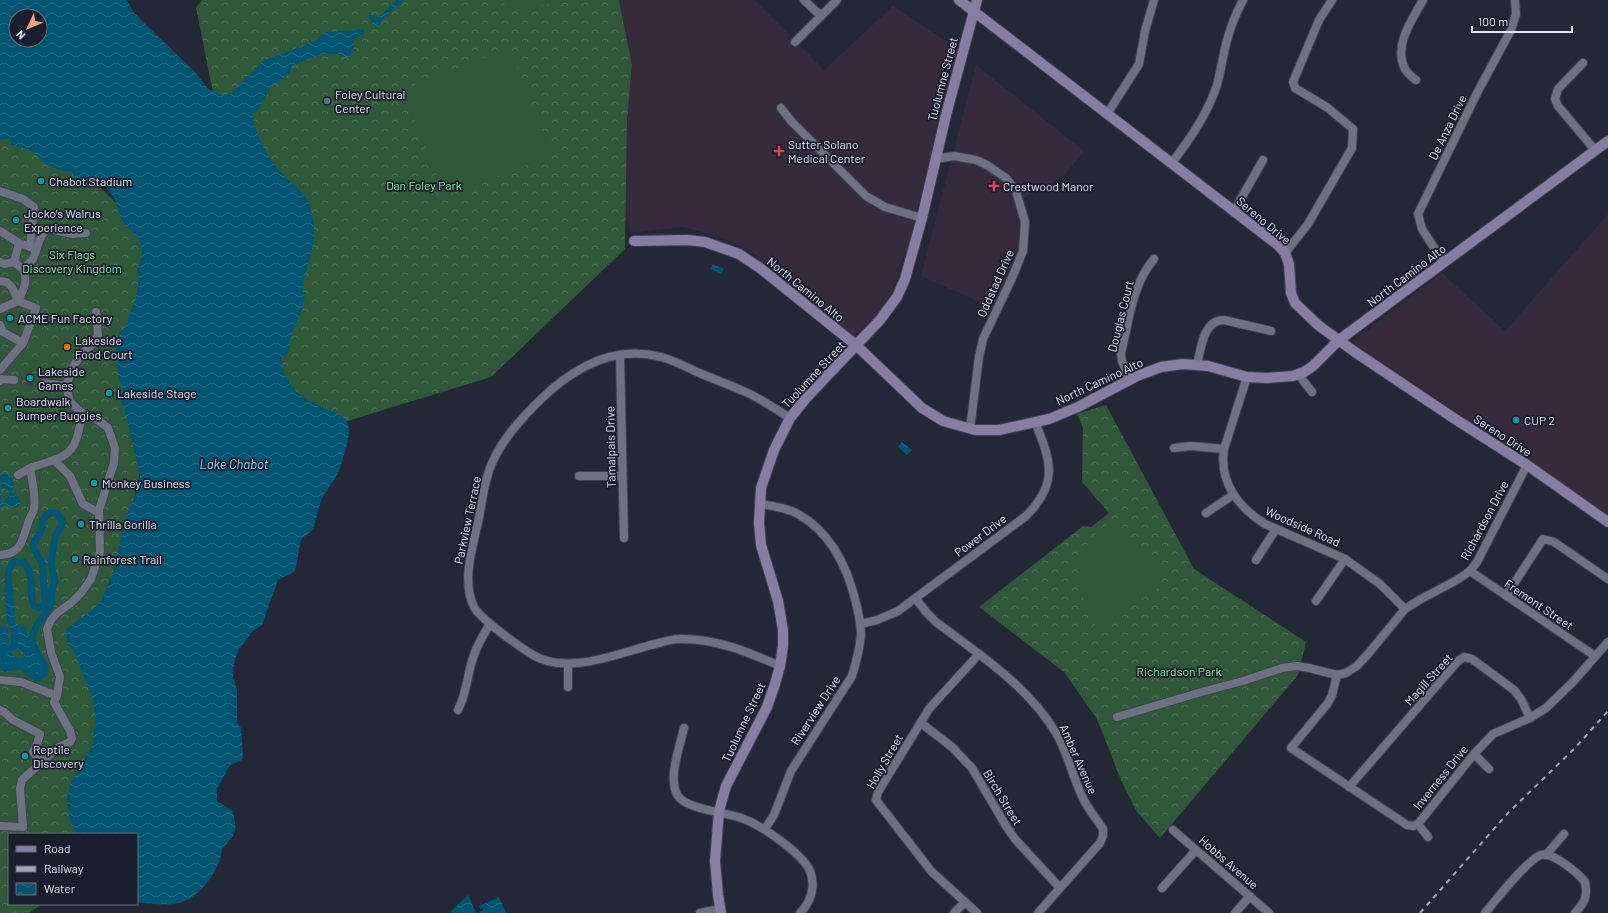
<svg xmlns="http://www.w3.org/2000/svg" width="1608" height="913" font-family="Barlow,sans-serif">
  <defs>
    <pattern id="forest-crowns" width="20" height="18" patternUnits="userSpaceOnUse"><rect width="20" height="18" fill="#2f5838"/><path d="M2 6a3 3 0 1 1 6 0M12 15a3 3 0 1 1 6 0" fill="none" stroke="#4d7055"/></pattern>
    <pattern id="water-waves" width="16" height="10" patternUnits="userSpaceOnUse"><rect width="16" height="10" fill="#005672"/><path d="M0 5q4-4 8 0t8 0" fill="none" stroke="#256e86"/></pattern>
  </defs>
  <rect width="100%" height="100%" fill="#242836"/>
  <g fill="#362b3a">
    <path d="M619 0H755L824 70 893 6 960 50 924 182 910 239 891 294 877 314 854 336 841 327 752 252 718 236 683 227 629 233 625 190 627 120 632 65Z"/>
    <path d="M976 65 1084 151 1063 177 1014 203 1021 226 1019 245 1013 266 993 308 921 276Z"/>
    <path d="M1608 214V514L1352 342 1442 273 1505 331Z"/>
  </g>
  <g fill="url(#forest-crowns)">
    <path d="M202 0H619L632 65 627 120 625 249 491 377 295 437 215 103 196 7Z"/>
    <path d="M0 129 102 189 130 217 146 242 141 467 113 597 112 717 92 834H9V904H42L29 913H0Z"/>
    <path d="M1106 405 1194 569 1306 642 1298 675 1160 838 1137 812 1121 780 1097 719 1064 672 979 607 1083 526 1091 527 1109 513 1082 482 1083 428 1077 414Z"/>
  </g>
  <g fill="#2f5838">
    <path d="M504 0H595L510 8 505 6Z"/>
    <path d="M501 51 513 56 552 155 445 196 402 90Z"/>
    <path d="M1110 521H1112L1159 572 1158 588 1097 628C1081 604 1074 573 1087 546 1091 536 1102 528 1110 521Z"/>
  </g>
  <g fill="url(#water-waves)" fill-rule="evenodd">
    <path d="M0 0H127L134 13 197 74 208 89 221 95 231 94 236 87 263 61 317 40 324 32C337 31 350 31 363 29L365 34 353 39 354 47 349 58C344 57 339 54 333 54 318 53 304 60 291 67L290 73 271 87 259 108 252 114C256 137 267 157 282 174 290 182 300 188 306 198 311 205 313 219 314 228 316 250 304 270 302 291L305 293 302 311 290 337 288 353 281 358C287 389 299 397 327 409 335 413 343 414 347 422 353 432 342 464 337 475 332 484 323 494 320 504 317 512 317 522 312 530 309 534 303 536 301 541 298 550 298 561 295 571L278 580 262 625 253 631 239 649 234 663 233 677 237 690V723L241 728 243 757 242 760 230 765 217 789V801L233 811C237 832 237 833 222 849 221 860 217 868 211 877 189 909 172 906 137 902V834H77L71 824 67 805V795L72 780 94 743 93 732 96 727 94 702 74 652 67 643 66 629 95 608 102 599 116 563 124 520 136 494 140 476 128 424 124 408 120 401 123 393 119 378 116 347 119 333 128 323 130 314 136 298 139 276 137 271 142 255V247L138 238 122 221 114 198 107 188 94 181C89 184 82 182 76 180L72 171 66 172 47 165 31 150 11 145 10 139 0 140ZM16 16H40V40H16Z"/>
    <path d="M397 0H404L382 20 378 27 375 28 368 15H374L379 17Z"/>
    <path d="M713 264 724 269 721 274 710 269Z"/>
    <path d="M902 442 912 450 907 455 898 447Z"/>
    <path d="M0 474C2 474 4 474 6 474 14 476 16 486 12 491L13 494C20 496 23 503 17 508H11L6 505 0 507V490L2 494 1 503 5 502 7 497 10 494V492L3 488 0 489 1 485Z"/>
    <path d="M13 586 16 625 25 627 26 629 31 649 41 667V670L37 675H34L23 666 17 664 6 665 2 660 3 656 12 652 14 656 19 658 24 657 25 654 12 643 10 625H7L4 587Z"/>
    <path d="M0 626 10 628 8 630 9 647 0 652Z"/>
    <path d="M468 895 476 913H452L451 911Z"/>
    <path d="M499 897 506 913H478L483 910V908L480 909 479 906Z"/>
  </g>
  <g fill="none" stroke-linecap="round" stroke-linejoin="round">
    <g stroke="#005672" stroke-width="7">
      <path d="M0 659 3 653 14 646V637"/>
      <path d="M0 661 4 668 21 666 36 678H38L45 672V666L34 647 32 640 33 633 36 626 47 612 52 602 51 593 55 582 51 564 55 537 63 522 57 513H50L47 514 43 520 41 531 33 545V548L42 563 45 601 43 606 40 608 34 606C28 591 36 573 23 562H14C5 570 9 584 10 595"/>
    </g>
    <path stroke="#404452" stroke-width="8" stroke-dasharray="8 4" stroke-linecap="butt" d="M14 380 44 383"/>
    <defs>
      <g id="street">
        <path d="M804 0 821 16"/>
        <path d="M795 42 837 0"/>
        <path d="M1583 63 1558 89 1555 99 1558 106 1595 150"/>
        <path d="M1416 80C1412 77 1407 73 1405 69 1393 46 1412 20 1423 0"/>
        <path d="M781 108 792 122 866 196 885 207 922 218"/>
        <path d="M1107 114 1139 64 1145 31 1154 0"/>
        <path d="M935 159 954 156 976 160 987 165 1006 178 1016 191 1025 222 1023 251 1012 278 983 339 979 357 970 429"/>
        <path d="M1171 164C1190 139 1207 115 1217 85 1221 70 1223 55 1227 40 1231 26 1236 13 1243 0"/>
        <path d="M0 191 23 199 34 207 30 247"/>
        <path d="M1234 211 1263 160"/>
        <path d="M0 231 19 243 33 248"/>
        <path d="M1285 253 1308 224 1352 148 1353 129 1328 108 1295 88 1293 82 1319 20 1332 0"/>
        <path d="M0 262 4 264 14 262 23 269 33 259 40 239 46 229 54 230 73 234 86 233"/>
        <path d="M14 262 19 243"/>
        <path d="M1444 263 1422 229 1418 214 1477 93 1511 30 1516 14 1515 0"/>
        <path d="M0 281C12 281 14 292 18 301L0 309"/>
        <path d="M0 325 3 332 23 343 36 308 18 301C24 289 28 281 23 269"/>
        <path d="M620 355 624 538"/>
        <path d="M1197 365C1201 349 1203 320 1224 320L1271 331"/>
        <path d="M0 370 23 343"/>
        <path d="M1298 374 1312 392"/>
        <path d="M1247 377 1224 449C1219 482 1238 507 1265 524L1345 559 1380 584 1405 609"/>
        <path d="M1130 380 1122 361 1121 353C1129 322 1132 284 1154 259"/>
        <path d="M0 381 2 379 14 380"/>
        <path d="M44 383 66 386"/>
        <path d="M1174 448 1191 446 1224 449"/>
        <path d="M54 460 70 476 83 504 99 513"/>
        <path d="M18 475 30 468"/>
        <path d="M579 476H622"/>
        <path d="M760 504C773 506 787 508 798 514 832 533 849 571 857 607 859 616 861 625 861 634 860 649 856 663 852 676L791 771 774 815 765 829"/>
        <path d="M1206 513 1233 495"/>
        <path d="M0 555C22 554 22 540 28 523 29 518 33 514 34 509 36 500 32 478 30 468 38 465 46 463 54 460 78 453 78 434 82 413"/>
        <path d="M1256 560 1276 529"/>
        <path d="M1470 571 1595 656"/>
        <path d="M1506 596 1543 539 1554 542 1608 579"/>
        <path d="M916 599 926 612 936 622C980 655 1028 686 1056 733 1068 753 1072 775 1082 796 1087 808 1096 818 1103 829V836L1100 843 1038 913"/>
        <path d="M1316 601 1345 559"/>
        <path d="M861 624 877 620 898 611 1026 516C1059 483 1051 461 1035 422"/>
        <path d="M568 664V687"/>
        <path d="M780 666C748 652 715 638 679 639 671 639 663 642 655 644 618 653 568 676 533 655 520 647 480 619 474 607 460 578 475 542 480 512 483 496 485 478 492 463 502 440 519 421 537 403 570 370 612 344 661 357 676 361 690 369 704 375 719 381 735 387 750 394 764 401 777 410 790 418"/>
        <path d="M1337 675 1332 695 1328 703 1291 748 1407 825 1413 826 1418 824 1474 754 1493 734 1530 718 1546 708 1572 683 1608 642"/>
        <path d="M0 680 21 682 57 696"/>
        <path d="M0 710 4 712 13 720 40 734 37 744 33 752 42 762"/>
        <path d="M458 710C467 693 467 675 473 658 477 645 483 635 490 624"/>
        <path d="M1117 717 1205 691 1243 681 1282 668 1297 666 1309 668 1337 675 1346 673 1357 666 1368 654 1405 609 1421 599 1457 580 1470 571 1477 562 1527 465"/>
        <path d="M921 723 952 747 972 768 1006 826 1015 839 1060 888"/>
        <path d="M684 728C680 746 667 780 678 796 688 810 727 812 744 819 762 826 802 853 810 871 816 886 811 902 800 913"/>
        <path d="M1474 754 1489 769"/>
        <path d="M1349 787 1458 661 1464 657 1472 659 1514 690 1521 699 1530 718"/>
        <path d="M1418 824 1428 837"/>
        <path d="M0 826 23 827 20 788 22 780 57 748 70 742 72 738 70 731 54 702 57 696 60 677 51 652 47 629 51 620 57 613 71 603 81 593 91 579 100 552 99 510 114 463 115 448 108 428 99 421 82 413 70 402 66 386 73 367 82 353 92 345 98 335 96 312"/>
        <path d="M1173 830 1269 913"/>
        <path d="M1546 855 1564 834"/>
        <path d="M1162 888 1196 850"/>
        <path d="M700 913 720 909"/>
        <path d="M954 913 965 902"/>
        <path d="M977 913 931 871 876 800 878 792 929 709 937 700 979 654"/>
        <path d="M1235 913 1250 896"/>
        <path d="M1485 913C1495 901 1528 859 1541 855 1552 851 1579 874 1585 882 1588 896 1585 902 1575 913"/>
      </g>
      <g id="secondary">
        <path d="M959 0 1278 245 1285 253 1289 264 1291 293 1295 303 1318 325 1355 352 1455 419 1527 465 1608 522"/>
        <path d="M634 241 688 240 705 242 739 254 760 268 857 346 922 408 943 421 975 430H999L1049 419 1078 407 1137 376 1161 367 1183 364 1208 366 1247 377 1267 378 1293 376 1304 372 1313 366 1339 340 1608 141"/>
        <path d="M721 913 718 895 715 861 719 811 726 786 767 707 775 684 780 666 783 646V630L778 601 761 545 759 523 761 488 774 450 790 418 807 397 880 320 897 297 905 279 922 218 946 115 977 0"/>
      </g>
    </defs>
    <use href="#street" stroke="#40434f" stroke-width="10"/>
    <use href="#secondary" stroke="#40434f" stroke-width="12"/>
    <use href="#street" stroke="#6d7182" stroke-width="8"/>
    <use href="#secondary" stroke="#877ca1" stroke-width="10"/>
    <path stroke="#a2a6b1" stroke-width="2" stroke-dasharray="5 5" stroke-linecap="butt" d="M1420 913 1508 813 1575 748 1608 711"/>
  </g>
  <circle fill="#5c6f8a" stroke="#1b1e2c" stroke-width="1.5" cx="327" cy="101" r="4"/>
  <g fill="#e0444e" stroke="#1b1e2c" stroke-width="1.5">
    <path d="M777 145h4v4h4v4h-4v4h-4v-4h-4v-4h4z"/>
    <path d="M992 180h4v4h4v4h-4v4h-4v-4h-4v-4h4z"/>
  </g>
  <g fill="#0f9aa8" stroke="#1b1e2c" stroke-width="1.5">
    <circle cx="41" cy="181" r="4"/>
    <circle cx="16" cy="220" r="4"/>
    <circle cx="10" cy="318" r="4"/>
    <circle cx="30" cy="378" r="4"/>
    <circle cx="109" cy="393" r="4"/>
    <circle cx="8" cy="408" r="4"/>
    <circle cx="1516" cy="420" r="4"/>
    <circle cx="94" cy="483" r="4"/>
    <circle cx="81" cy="524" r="4"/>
    <circle cx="75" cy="559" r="4"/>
    <circle cx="25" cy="756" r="4"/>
  </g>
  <circle fill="#e8710a" stroke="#1b1e2c" stroke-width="1.5" cx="67" cy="347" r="4"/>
  <g text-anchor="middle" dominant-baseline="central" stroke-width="3.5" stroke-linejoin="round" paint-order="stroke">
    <g font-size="12" fill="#e2e5ef" stroke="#1b1e2c">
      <text transform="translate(942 79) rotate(-75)">Tuolumne Street</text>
      <text transform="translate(1447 127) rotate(-64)">De Anza Drive</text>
      <text transform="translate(1264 220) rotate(40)">Sereno Drive</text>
      <text transform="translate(1406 275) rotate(-37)">North Camino Alto</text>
      <text transform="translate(995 283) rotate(-66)">Oddstad Drive</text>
      <text transform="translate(806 289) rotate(39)">North Camino Alto</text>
      <text transform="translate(1120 316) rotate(-76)">Douglas Court</text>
      <text transform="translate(813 374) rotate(-47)">Tuolumne Street</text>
      <text transform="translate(1099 381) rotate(-25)">North Camino Alto</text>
      <text transform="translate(1503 435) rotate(33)">Sereno Drive</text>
      <text transform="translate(610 447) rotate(-91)">Tamalpais Drive</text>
      <text transform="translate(467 520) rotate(-78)">Parkview Terrace</text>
      <text transform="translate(1484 520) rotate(-62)">Richardson Drive</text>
      <text transform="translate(1303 526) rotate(24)">Woodside Road</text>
      <text transform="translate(980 535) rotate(-37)">Power Drive</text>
      <text transform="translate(1539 604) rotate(34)">Fremont Street</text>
      <text transform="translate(1428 679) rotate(-48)">Magill Street</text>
      <text transform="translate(815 710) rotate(-57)">Riverview Drive</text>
      <text transform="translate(743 722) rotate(-65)">Tuolumne Street</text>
      <text transform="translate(1079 759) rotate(66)">Amber Avenue</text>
      <text transform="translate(884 761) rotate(-60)">Holly Street</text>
      <text transform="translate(1440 777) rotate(-51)">Inverness Drive</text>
      <text transform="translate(1003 797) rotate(59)">Birch Street</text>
      <text transform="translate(1229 862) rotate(41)">Hobbs Avenue</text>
    </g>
    <g font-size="12" fill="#e2e5ef" stroke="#1b1e2c" text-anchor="start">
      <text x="335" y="94">Foley Cultural<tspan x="335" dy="14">Center</tspan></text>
      <text x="788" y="144">Sutter Solano<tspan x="788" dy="14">Medical Center</tspan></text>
      <text x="49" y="181">Chabot Stadium</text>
      <text x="1003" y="186">Crestwood Manor</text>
      <text x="24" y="213">Jocko's Walrus<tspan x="24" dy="14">Experience</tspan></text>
      <text x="18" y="318">ACME Fun Factory</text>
      <text x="75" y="340">Lakeside<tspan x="75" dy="14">Food Court</tspan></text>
      <text x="38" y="371">Lakeside<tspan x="38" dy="14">Games</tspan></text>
      <text x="117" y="393">Lakeside Stage</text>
      <text x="16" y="401">Boardwalk<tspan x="16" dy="14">Bumper Buggies</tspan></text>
      <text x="1524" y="420">CUP 2</text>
      <text x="102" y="483">Monkey Business</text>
      <text x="89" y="524">Thrilla Gorilla</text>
      <text x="83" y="559">Rainforest Trail</text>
      <text x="33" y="749">Reptile<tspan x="33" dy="14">Discovery</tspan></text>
    </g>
    <g font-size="12" fill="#8ce9a1" stroke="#1b1e2c">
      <text x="424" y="185">Dan Foley Park</text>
      <text x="72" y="254">Six Flags<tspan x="72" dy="14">Discovery Kingdom</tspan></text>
      <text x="1179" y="671">Richardson Park</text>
    </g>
    <g font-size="13" font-style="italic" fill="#93d7f5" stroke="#1b1e2c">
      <text x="234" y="464">Lake Chabot</text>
    </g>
  </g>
  <rect x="8" y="833" width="130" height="72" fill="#1b1e2c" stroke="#6b6e7a"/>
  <rect x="16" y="846" width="20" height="6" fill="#877ca1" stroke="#6b6e7a"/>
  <text x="44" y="853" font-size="12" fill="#e2e5ef">Road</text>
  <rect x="16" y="866" width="20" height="6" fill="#a2a6b1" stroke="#6b6e7a"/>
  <text x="44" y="873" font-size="12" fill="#e2e5ef">Railway</text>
  <rect x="16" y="883" width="20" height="12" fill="url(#water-waves)" stroke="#6b6e7a"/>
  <text x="44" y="893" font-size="12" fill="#e2e5ef">Water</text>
  <g transform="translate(28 28) rotate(226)"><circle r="19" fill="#1b1e2c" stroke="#6b6e7a"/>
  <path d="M0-3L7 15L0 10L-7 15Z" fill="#f0a279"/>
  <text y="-6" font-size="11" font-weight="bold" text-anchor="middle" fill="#e2e5ef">N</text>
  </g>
  <path d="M1472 26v6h100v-6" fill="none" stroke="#e2e5ef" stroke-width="2"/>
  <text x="1478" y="26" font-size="12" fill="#e2e5ef" stroke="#1b1e2c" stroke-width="3" paint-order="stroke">100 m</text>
</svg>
